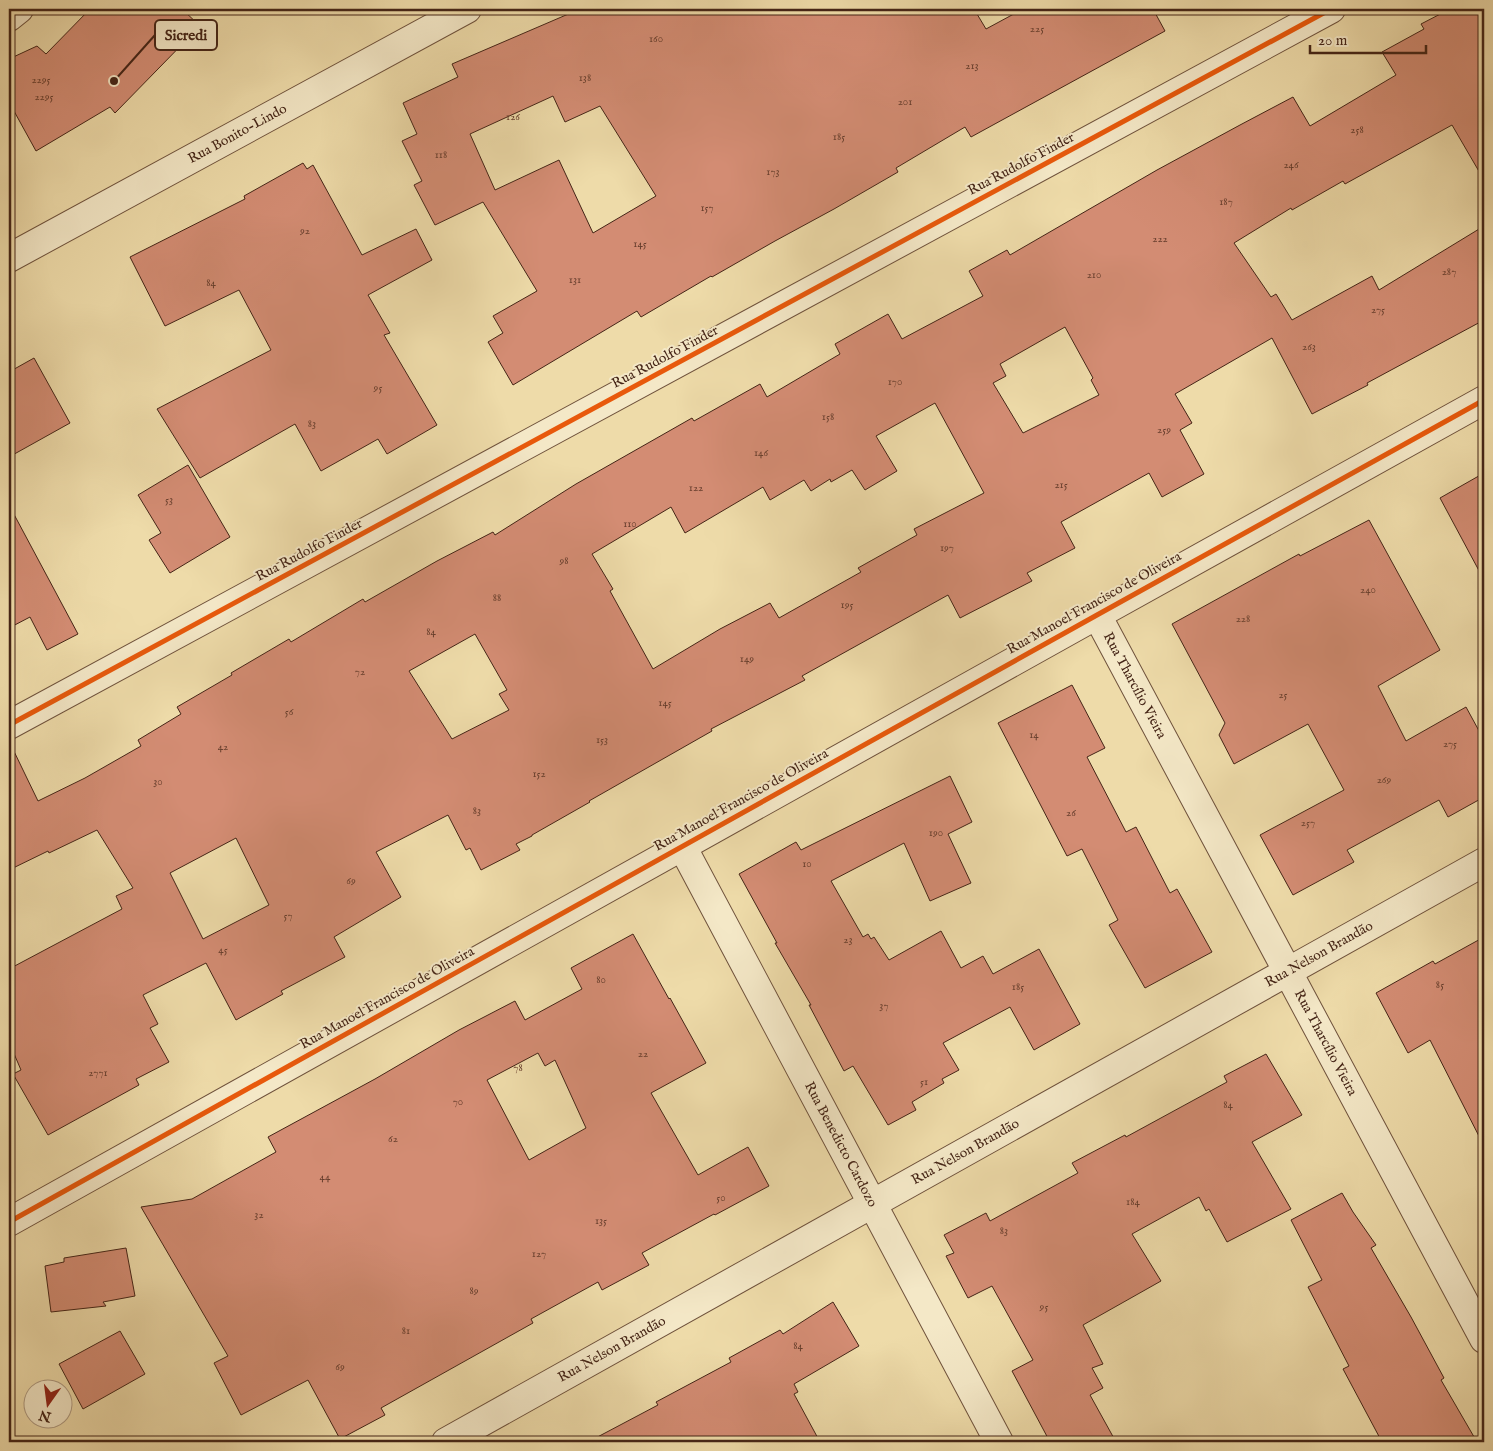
<svg xmlns="http://www.w3.org/2000/svg" width="1493" height="1451" font-family="'IM FELL English',serif">
  <rect width="100%" height="100%" fill="#eedba9"/>
  <filter id="stains"><feTurbulence type="fractalNoise" baseFrequency=".004" numOctaves="4"/><feColorMatrix values="0 0 0 0 .2 0 0 0 0 .09 0 0 0 0 .02 0 0 0 .5 -.17"/></filter>
  <radialGradient id="worn" r=".72"><stop offset=".6" stop-color="#630" stop-opacity="0"/><stop offset="1" stop-color="#630" stop-opacity=".3"/></radialGradient>
  <g fill="#d38c73" stroke="#452517" fill-rule="evenodd">
    <path d="M90 9H182L200 26 115 113 110 107 36 151 9 102V59L37 46 46 54Z"/>
    <path d="M580 9H974L986 29 1023 9H1153L1165 31 971 137 965 127 896 168 898 172 834 209 775 241 712 277 711 276 641 317 637 311 513 385 488 342 503 333 493 316 537 291 483 202 435 225 414 185 422 181 402 141 417 134 403 103 458 77 452 64ZM553 96 565 122 600 106 656 196 593 233 559 160 495 190 470 134Z"/>
    <path d="M1450 9H1484V180L1452 125 1345 184 1343 181 1292 210 1291 208 1234 243 1271 297 1276 294 1292 320 1372 276 1379 290 1484 226V320L1367 383 1368 385 1312 414 1272 338 1175 394 1192 423 1180 430 1204 474 1162 497 1149 473 1061 522 1075 548 1027 573 1032 581 960 618 948 595 802 676 805 680 711 729 712 731 589 801 590 802 532 835V836L516 844 520 850 481 870 470 848 466 850 448 815 376 852 401 897 334 937 345 957 281 991 283 994 236 1020 206 963 143 995 158 1024 150 1028 169 1062 136 1079 139 1085 48 1135 13 1074 21 1070 9 1042V969L122 909 116 896 133 888 97 830 49 853 48 851 9 870V741L38 801 85 778 141 746 138 740 181 714 177 707 232 675 231 673 289 639 291 642 363 599 365 602 437 561 493 532 495 535 576 484 692 418 694 421 760 384 767 397 840 354 835 344 888 314 902 339 983 296 969 271 1007 250 1010 255 1157 170 1240 125 1293 97 1310 126 1396 75 1382 52 1424 29 1421 24ZM1065 327 1093 378 1091 380 1099 395 1023 433 993 383 1006 376 1000 364ZM935 403 984 493 914 529 917 535 858 568 861 572 779 618 770 603 720 629 653 669 610 591 613 589 592 554 671 507 685 533 763 487 770 500 804 480 811 491 830 479 831 482 852 470 865 490 897 471 876 436ZM475 634 507 690 499 694 509 710 452 739 409 671ZM236 838 269 905 203 939 170 873Z"/>
    <path d="M303 163 307 169 313 165 362 255 416 229 432 260 368 295 390 333 384 335 437 425 387 454 378 439 321 471 295 424 200 478 157 409 271 350 239 290 165 326 130 257 245 199 244 196Z"/>
    <path d="M34 358 70 423 9 457V372Z"/>
    <path d="M188 465 230 537 170 573 149 540 161 533 138 495Z"/>
    <path d="M1484 473V580L1440 498Z"/>
    <path d="M9 505 78 634 47 650 30 617 9 628Z"/>
    <path d="M1369 520 1440 650 1378 686 1406 741 1466 707 1484 740V797L1448 817 1439 800 1347 850 1354 862 1293 895 1260 835 1344 790 1308 724 1234 764 1219 735 1225 723 1172 624 1299 554 1300 556Z"/>
    <path d="M1072 685 1105 748 1087 757 1126 832 1136 827 1170 893 1177 889 1212 952 1145 988 1109 925 1118 920 1082 849 1067 856 998 723Z"/>
    <path d="M950 776 972 822 948 834 971 883 930 901 904 843 831 881 863 937 868 934 871 939 874 937 889 960 941 931 961 968 983 956 993 974 1039 949 1080 1024 1034 1050 1010 1007 943 1043 959 1070 942 1079 944 1083 912 1102 916 1110 888 1125 853 1066 844 1071 809 1005H811L775 943H777L739 874 796 842 801 850Z"/>
    <path d="M633 934 669 999 670 998 706 1063 651 1093 698 1175 748 1147 769 1186 715 1215 714 1214 642 1253 649 1265 602 1290 598 1282 531 1319 533 1323 381 1408 385 1415 340 1439 308 1380 241 1415 214 1363 228 1356 141 1207 192 1199 276 1152 268 1137 375 1079 459 1030 515 1001 525 1020 582 989 571 968ZM538 1053 545 1066 555 1060 586 1128 529 1160 487 1080Z"/>
    <path d="M1484 937V1146L1430 1040 1408 1053 1376 993 1433 961 1435 964Z"/>
    <path d="M1266 1054 1302 1115 1252 1142 1291 1209 1227 1242 1209 1209 1206 1211 1199 1197 1132 1234 1161 1281 1083 1325 1103 1364 1092 1368 1103 1388 1090 1395 1116 1442H1050L1012 1371 1033 1360 992 1286 968 1298 946 1256 954 1253 944 1235 986 1213 990 1221 1078 1173 1072 1163 1125 1135 1126 1137 1227 1082 1224 1076Z"/>
    <path d="M1342 1193 1353 1212 1376 1245 1371 1248 1411 1317 1444 1378 1441 1380 1477 1442H1382L1343 1369 1349 1366 1308 1287 1322 1280 1291 1220Z"/>
    <path d="M126 1248 135 1296 103 1302 106 1306 51 1312 45 1266 64 1262V1258Z"/>
    <path d="M833 1302 859 1346 794 1384 798 1392 794 1394 820 1442H588L658 1405 656 1402 731 1362 729 1358 780 1330 783 1334Z"/>
    <path d="M120 1331 145 1374 83 1409 59 1364Z"/>
  </g>
  <g fill="none" stroke-linecap="round" stroke-linejoin="round">
    <defs>
      <g id="minor">
        <path d="M9 17 19 9"/>
        <path id="s1" d="M9 258 467 9"/>
        <path id="s2" d="M1097 615 1484 1339"/>
        <path d="M9 725 1331 9"/>
        <path id="s3" d="M682 846 999 1442"/>
        <path d="M9 1222 1097 615 1484 400"/>
        <path id="s4" d="M446 1442 1484 862"/>
      </g>
    </defs>
    <use href="#minor" stroke="#6f523c" stroke-width="30"/>
    <use href="#minor" stroke="#f4e8c7" stroke-width="28"/>
    <defs>
      <g id="cycleway">
        <path d="M9 725 1331 9"/>
        <path d="M9 1222 1097 615 1484 400"/>
      </g>
    </defs>
    <use href="#cycleway" stroke="#f4e8c7" stroke-width="8"/>
    <use href="#cycleway" stroke="#e8590c" stroke-width="5"/>
  </g>
  <g text-anchor="middle" dominant-baseline="central" stroke-width="4" stroke-linejoin="round" paint-order="stroke">
    <g font-size="11" fill="#683f2e">
      <text x="1037" y="29">225</text>
      <text x="656" y="39">160</text>
      <text x="972" y="66">213</text>
      <text x="585" y="78">138</text>
      <text x="41" y="80">2295</text>
      <text x="44" y="97">2295</text>
      <text x="905" y="102">201</text>
      <text x="513" y="117">126</text>
      <text x="1357" y="130">258</text>
      <text x="839" y="137">185</text>
      <text x="441" y="155">118</text>
      <text x="1291" y="165">246</text>
      <text x="773" y="172">173</text>
      <text x="1226" y="202">187</text>
      <text x="707" y="208">157</text>
      <text x="305" y="231">92</text>
      <text x="1160" y="239">222</text>
      <text x="640" y="244">145</text>
      <text x="1449" y="272">287</text>
      <text x="1094" y="275">210</text>
      <text x="575" y="280">131</text>
      <text x="211" y="283">84</text>
      <text x="1378" y="310">275</text>
      <text x="1309" y="347">263</text>
      <text x="895" y="382">170</text>
      <text x="378" y="388">95</text>
      <text x="828" y="417">158</text>
      <text x="312" y="424">83</text>
      <text x="1164" y="430">259</text>
      <text x="761" y="453">146</text>
      <text x="1061" y="485">215</text>
      <text x="696" y="488">122</text>
      <text x="169" y="500">53</text>
      <text x="630" y="524">110</text>
      <text x="947" y="548">197</text>
      <text x="564" y="561">98</text>
      <text x="1368" y="590">240</text>
      <text x="497" y="598">88</text>
      <text x="847" y="605">195</text>
      <text x="1243" y="619">228</text>
      <text x="431" y="632">84</text>
      <text x="747" y="659">149</text>
      <text x="360" y="672">72</text>
      <text x="1283" y="695">25</text>
      <text x="665" y="703">145</text>
      <text x="289" y="712">56</text>
      <text x="1034" y="735">14</text>
      <text x="602" y="740">153</text>
      <text x="1450" y="744">275</text>
      <text x="223" y="747">42</text>
      <text x="539" y="774">152</text>
      <text x="1384" y="780">269</text>
      <text x="158" y="782">30</text>
      <text x="477" y="811">83</text>
      <text x="1071" y="813">26</text>
      <text x="1308" y="823">257</text>
      <text x="936" y="833">190</text>
      <text x="807" y="864">10</text>
      <text x="351" y="881">69</text>
      <text x="288" y="916">57</text>
      <text x="848" y="940">23</text>
      <text x="223" y="950">45</text>
      <text x="601" y="980">80</text>
      <text x="1440" y="985">85</text>
      <text x="1018" y="987">185</text>
      <text x="884" y="1006">37</text>
      <text x="643" y="1054">22</text>
      <text x="518" y="1068">78</text>
      <text x="98" y="1073">2771</text>
      <text x="924" y="1082">51</text>
      <text x="458" y="1102">70</text>
      <text x="1228" y="1105">84</text>
      <text x="393" y="1139">62</text>
      <text x="325" y="1177">44</text>
      <text x="721" y="1198">50</text>
      <text x="1133" y="1202">184</text>
      <text x="259" y="1215">32</text>
      <text x="601" y="1221">135</text>
      <text x="1004" y="1231">83</text>
      <text x="539" y="1254">127</text>
      <text x="474" y="1291">89</text>
      <text x="1044" y="1307">95</text>
      <text x="406" y="1331">81</text>
      <text x="798" y="1346">84</text>
      <text x="340" y="1367">69</text>
    </g>
    <g font-size="14" fill="#452517" stroke="#f4e8c7">
      <text stroke="none"><textPath href="#s1" startOffset="260">Rua Bonito-Lindo</textPath></text>
      <text transform="translate(1021 164) rotate(-28)">Rua Rudolfo Finder</text>
      <text transform="translate(665 357) rotate(-28)">Rua Rudolfo Finder</text>
      <text transform="translate(309 550) rotate(-28)">Rua Rudolfo Finder</text>
      <text transform="translate(1094 603) rotate(-29)">Rua Manoel Francisco de Oliveira</text>
      <text stroke="none"><textPath href="#s2" startOffset="80">Rua Tharcílio Vieira</textPath></text>
      <text transform="translate(741 800) rotate(-29)">Rua Manoel Francisco de Oliveira</text>
      <text stroke="none"><textPath href="#s4" startOffset="1000">Rua Nelson Brandão</textPath></text>
      <text transform="translate(387 998) rotate(-29)">Rua Manoel Francisco de Oliveira</text>
      <text stroke="none"><textPath href="#s2" startOffset="485">Rua Tharcílio Vieira</textPath></text>
      <text stroke="none"><textPath href="#s3" startOffset="338">Rua Benedicto Cardozo</textPath></text>
      <text stroke="none"><textPath href="#s4" startOffset="595">Rua Nelson Brandão</textPath></text>
      <text stroke="none"><textPath href="#s4" startOffset="190">Rua Nelson Brandão</textPath></text>
    </g>
  </g>
  <path fill="none" stroke="#452517" stroke-width="2" d="M114 81L155 35"/>
  <circle fill="#452517" stroke="#f4e8c7" stroke-width="2" cx="114" cy="81" r="5"/>
  <rect fill="#f4e8c7" stroke="#452517" stroke-width="2" x="155" y="20" width="62" height="30" rx="5"/>
  <g font-size="15" text-anchor="middle" font-weight="bold" fill="#452517">
    <text x="186" y="40">Sicredi</text>
  </g>
  <rect width="1493" height="1451" fill="none" stroke="#eedba9" stroke-width="30"/>
  <rect x="10" y="10" width="1473" height="1431" fill="none" stroke="#452517" stroke-width="2.5"/>
  <rect x="15" y="15" width="1463" height="1421" fill="none" stroke="#452517"/>
  <g transform="translate(48 1404) rotate(194)"><circle r="24" fill="#f4e8c7" stroke="#ae9a81"/>
  <path d="M0-4L9 19L0 12L-9 19Z" fill="#8f2418"/>
  <text y="-8" font-size="14" font-weight="bold" text-anchor="middle" fill="#452517">N</text>
  </g>
  <path d="M1310 45v8h116v-8" fill="none" stroke="#452517" stroke-width="2.5"/>
  <text x="1318" y="45" font-size="15" fill="#452517" stroke="#f4e8c7" stroke-width="4" paint-order="stroke">20 m</text>
  <rect width="100%" height="100%" filter="url(#stains)"/>
  <rect width="100%" height="100%" fill="url(#worn)"/>
</svg>
